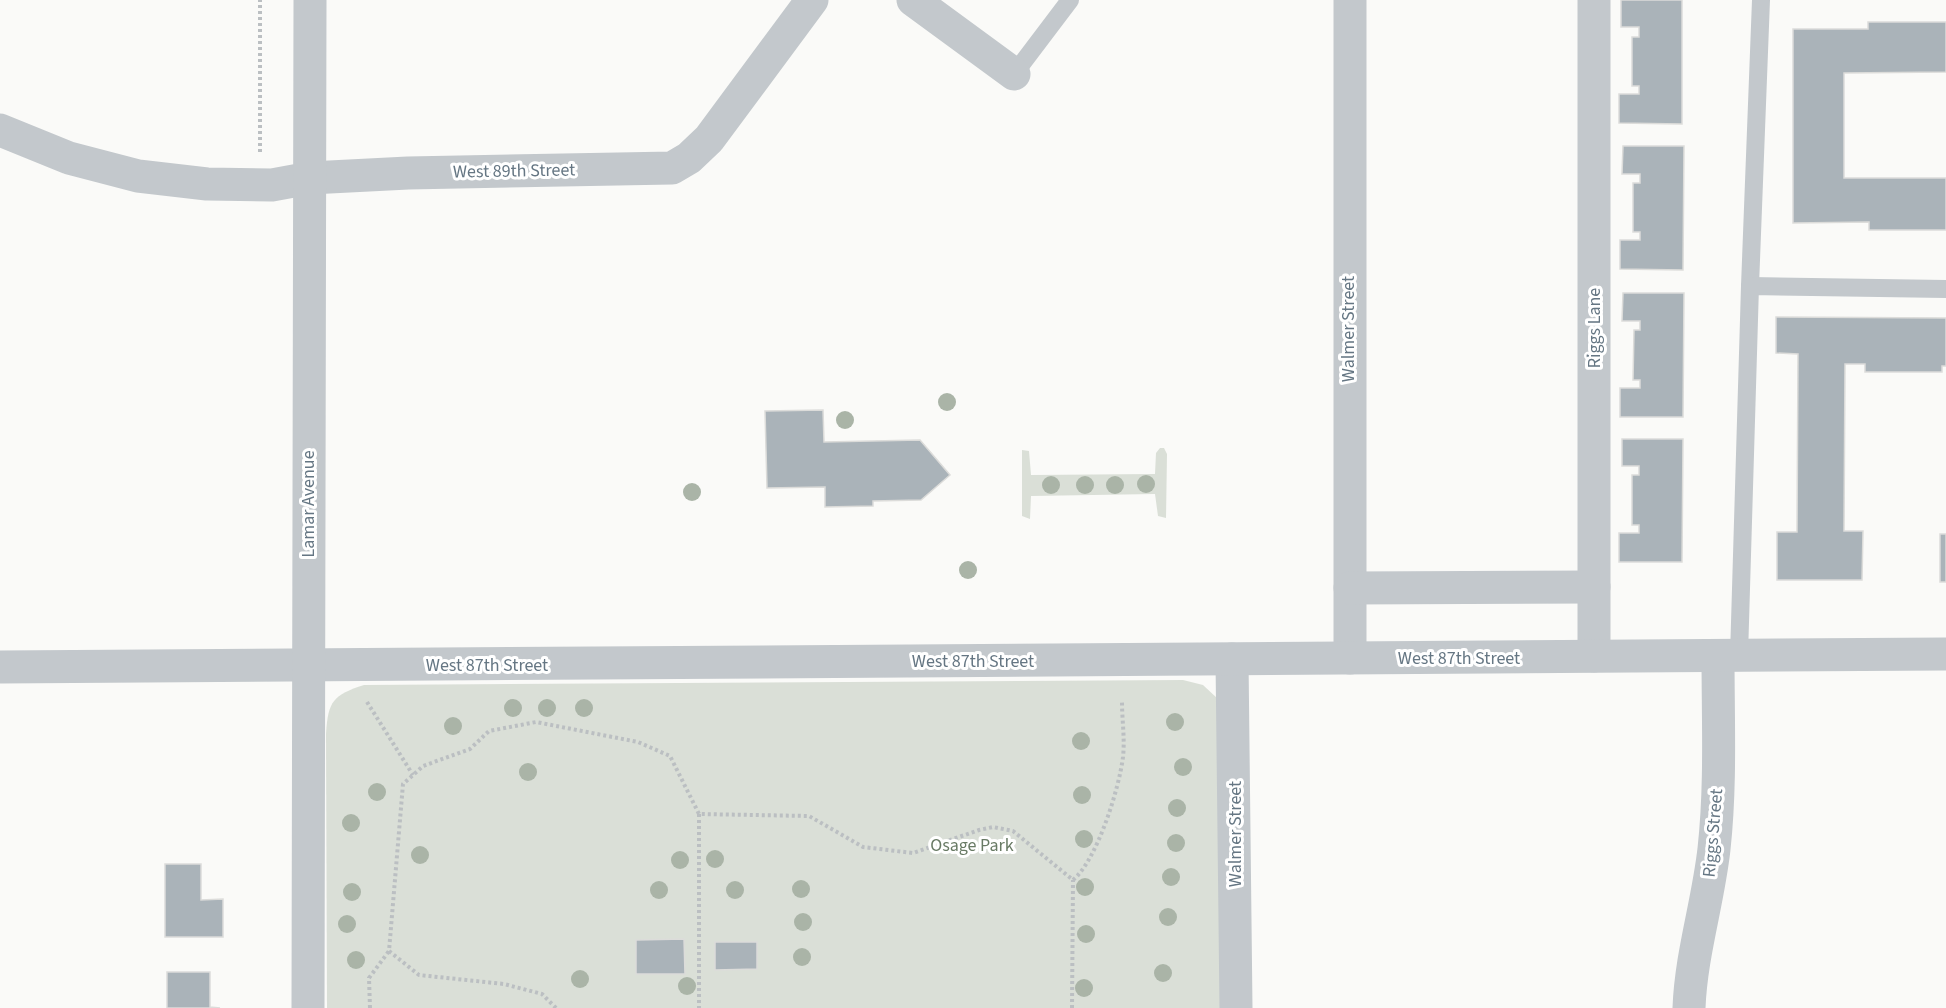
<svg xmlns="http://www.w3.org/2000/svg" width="1946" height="1008" font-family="'Source Sans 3',sans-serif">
  <rect width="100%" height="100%" fill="#fafaf8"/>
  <g fill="#dadfd7">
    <path d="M1160 448H1164L1167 454 1166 518 1158 516 1155 494 1031 496 1030 519 1022 516V450L1029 451 1031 475 1155 474 1156 453Z"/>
    <path d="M1183 680 1203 685 1218 699 1224 1008H327L326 734C328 701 333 695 364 685Z"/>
  </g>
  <g fill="#aab3b9" stroke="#dcdcda" stroke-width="1.5">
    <path d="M1621 0H1682V124L1619 123V94H1639V86H1632V37H1639V27H1621Z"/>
    <path d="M1868 22H1946V72L1844 73V178H1946V230H1869V222L1793 223V29H1868Z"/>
    <path d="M1623 146H1684L1683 270 1620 269V240H1640V232H1633V183H1640V174H1622Z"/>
    <path d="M1623 293H1684L1683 417H1620V388H1640V380H1633L1634 330H1640V321H1622Z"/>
    <path d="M1776 317 1946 318V366H1942V372H1865V364H1845L1844 531H1863L1862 580H1777V532H1797L1798 354 1776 353Z"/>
    <path d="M823 410 824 442 920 440 950 475 921 500 873 501V506L825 507V487L767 488 765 411Z"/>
    <path d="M1622 439H1683L1682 562H1619V533H1639V525H1632V475H1639V466H1622Z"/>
    <rect x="1940" y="534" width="6" height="48"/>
    <path d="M165 864H201V900L223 899V937H165Z"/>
    <path d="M684 939 685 974H636V940Z"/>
    <path d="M715 942H757V969L715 970Z"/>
    <path d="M167 972H210V1007L220 1008H167Z"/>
  </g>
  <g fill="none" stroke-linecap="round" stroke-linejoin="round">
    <g stroke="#bbbfc2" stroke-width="4" stroke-dasharray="3 3" stroke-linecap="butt">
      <path d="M260 152V0"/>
      <path d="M367 702 413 775"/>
      <path d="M699 814V1008"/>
      <path d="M1073 880C1097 860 1119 789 1123 757 1125 739 1122 720 1122 702"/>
      <path d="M370 1008 369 978 389 951"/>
      <path d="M556 1008 542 994 504 984 419 975 389 951 403 784 423 766 470 749 489 731 536 722 638 742 670 756 699 814 809 816 863 847 913 853 979 830 993 827 1013 831 1073 880"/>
      <path d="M1072 1008 1073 880"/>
    </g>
    <g stroke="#c3c8cc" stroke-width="18">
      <path d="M1014 74 1070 0"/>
      <path d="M1750 286 1761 0"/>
      <path d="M1739 656 1750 286 1946 289"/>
    </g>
    <g stroke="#c3c8cc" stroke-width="33">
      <path d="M913 0 1014 74"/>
      <path d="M1350 0V658"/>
      <path d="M0 130 69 158 138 176 207 184 272 185 310 178 408 173 672 168 689 158 709 139 812 0"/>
      <path d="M1350 588 1594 587"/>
      <path d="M1594 656V0"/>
      <path d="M1232 659 1236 1008"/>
      <path d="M1689 1008C1691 954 1708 903 1714 849 1721 785 1718 720 1718 656"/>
    </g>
    <g stroke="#c3c8cc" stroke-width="33">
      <path d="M0 667 1946 654"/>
      <path d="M308 1008 310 0"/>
    </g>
  </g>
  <g fill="#aab4a7">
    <circle cx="947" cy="402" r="9"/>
    <circle cx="845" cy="420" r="9"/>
    <circle cx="1146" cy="484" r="9"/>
    <circle cx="1051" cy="485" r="9"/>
    <circle cx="1085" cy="485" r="9"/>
    <circle cx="1115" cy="485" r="9"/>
    <circle cx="692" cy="492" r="9"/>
    <circle cx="968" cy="570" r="9"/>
    <circle cx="513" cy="708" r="9"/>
    <circle cx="547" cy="708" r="9"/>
    <circle cx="584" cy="708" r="9"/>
    <circle cx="1175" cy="722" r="9"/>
    <circle cx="453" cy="726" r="9"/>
    <circle cx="1081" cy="741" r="9"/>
    <circle cx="1183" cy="767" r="9"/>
    <circle cx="528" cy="772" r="9"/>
    <circle cx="377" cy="792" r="9"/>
    <circle cx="1082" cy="795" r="9"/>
    <circle cx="1177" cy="808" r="9"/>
    <circle cx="351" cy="823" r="9"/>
    <circle cx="1084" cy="839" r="9"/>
    <circle cx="1176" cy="843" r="9"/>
    <circle cx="420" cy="855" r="9"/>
    <circle cx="715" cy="859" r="9"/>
    <circle cx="680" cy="860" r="9"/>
    <circle cx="1171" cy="877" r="9"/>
    <circle cx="1085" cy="887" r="9"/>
    <circle cx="801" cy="889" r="9"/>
    <circle cx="659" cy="890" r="9"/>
    <circle cx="735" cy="890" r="9"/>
    <circle cx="352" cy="892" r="9"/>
    <circle cx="1168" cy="917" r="9"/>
    <circle cx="803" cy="922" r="9"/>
    <circle cx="347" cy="924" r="9"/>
    <circle cx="1086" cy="934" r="9"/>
    <circle cx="802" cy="957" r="9"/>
    <circle cx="356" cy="960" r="9"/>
    <circle cx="1163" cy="973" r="9"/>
    <circle cx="580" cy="979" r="9"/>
    <circle cx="687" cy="986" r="9"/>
    <circle cx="1084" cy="988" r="9"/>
  </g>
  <g text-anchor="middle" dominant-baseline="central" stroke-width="6" stroke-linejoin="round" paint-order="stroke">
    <g font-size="18" fill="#657683" stroke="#fff">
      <text transform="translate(514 171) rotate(-1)">West 89th Street</text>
      <text transform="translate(1594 328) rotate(-90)">Riggs Lane</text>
      <text transform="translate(1348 329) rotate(-90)">Walmer Street</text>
      <text transform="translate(308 504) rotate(-90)">Lamar Avenue</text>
      <text x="1459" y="658">West 87th Street</text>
      <text x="973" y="661">West 87th Street</text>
      <text x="487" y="665">West 87th Street</text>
      <text transform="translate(1713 833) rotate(-85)">Riggs Street</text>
      <text transform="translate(1235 834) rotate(-90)">Walmer Street</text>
    </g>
    <g font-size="18" fill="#687a64" stroke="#fff">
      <text x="972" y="845">Osage Park</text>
    </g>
  </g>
</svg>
